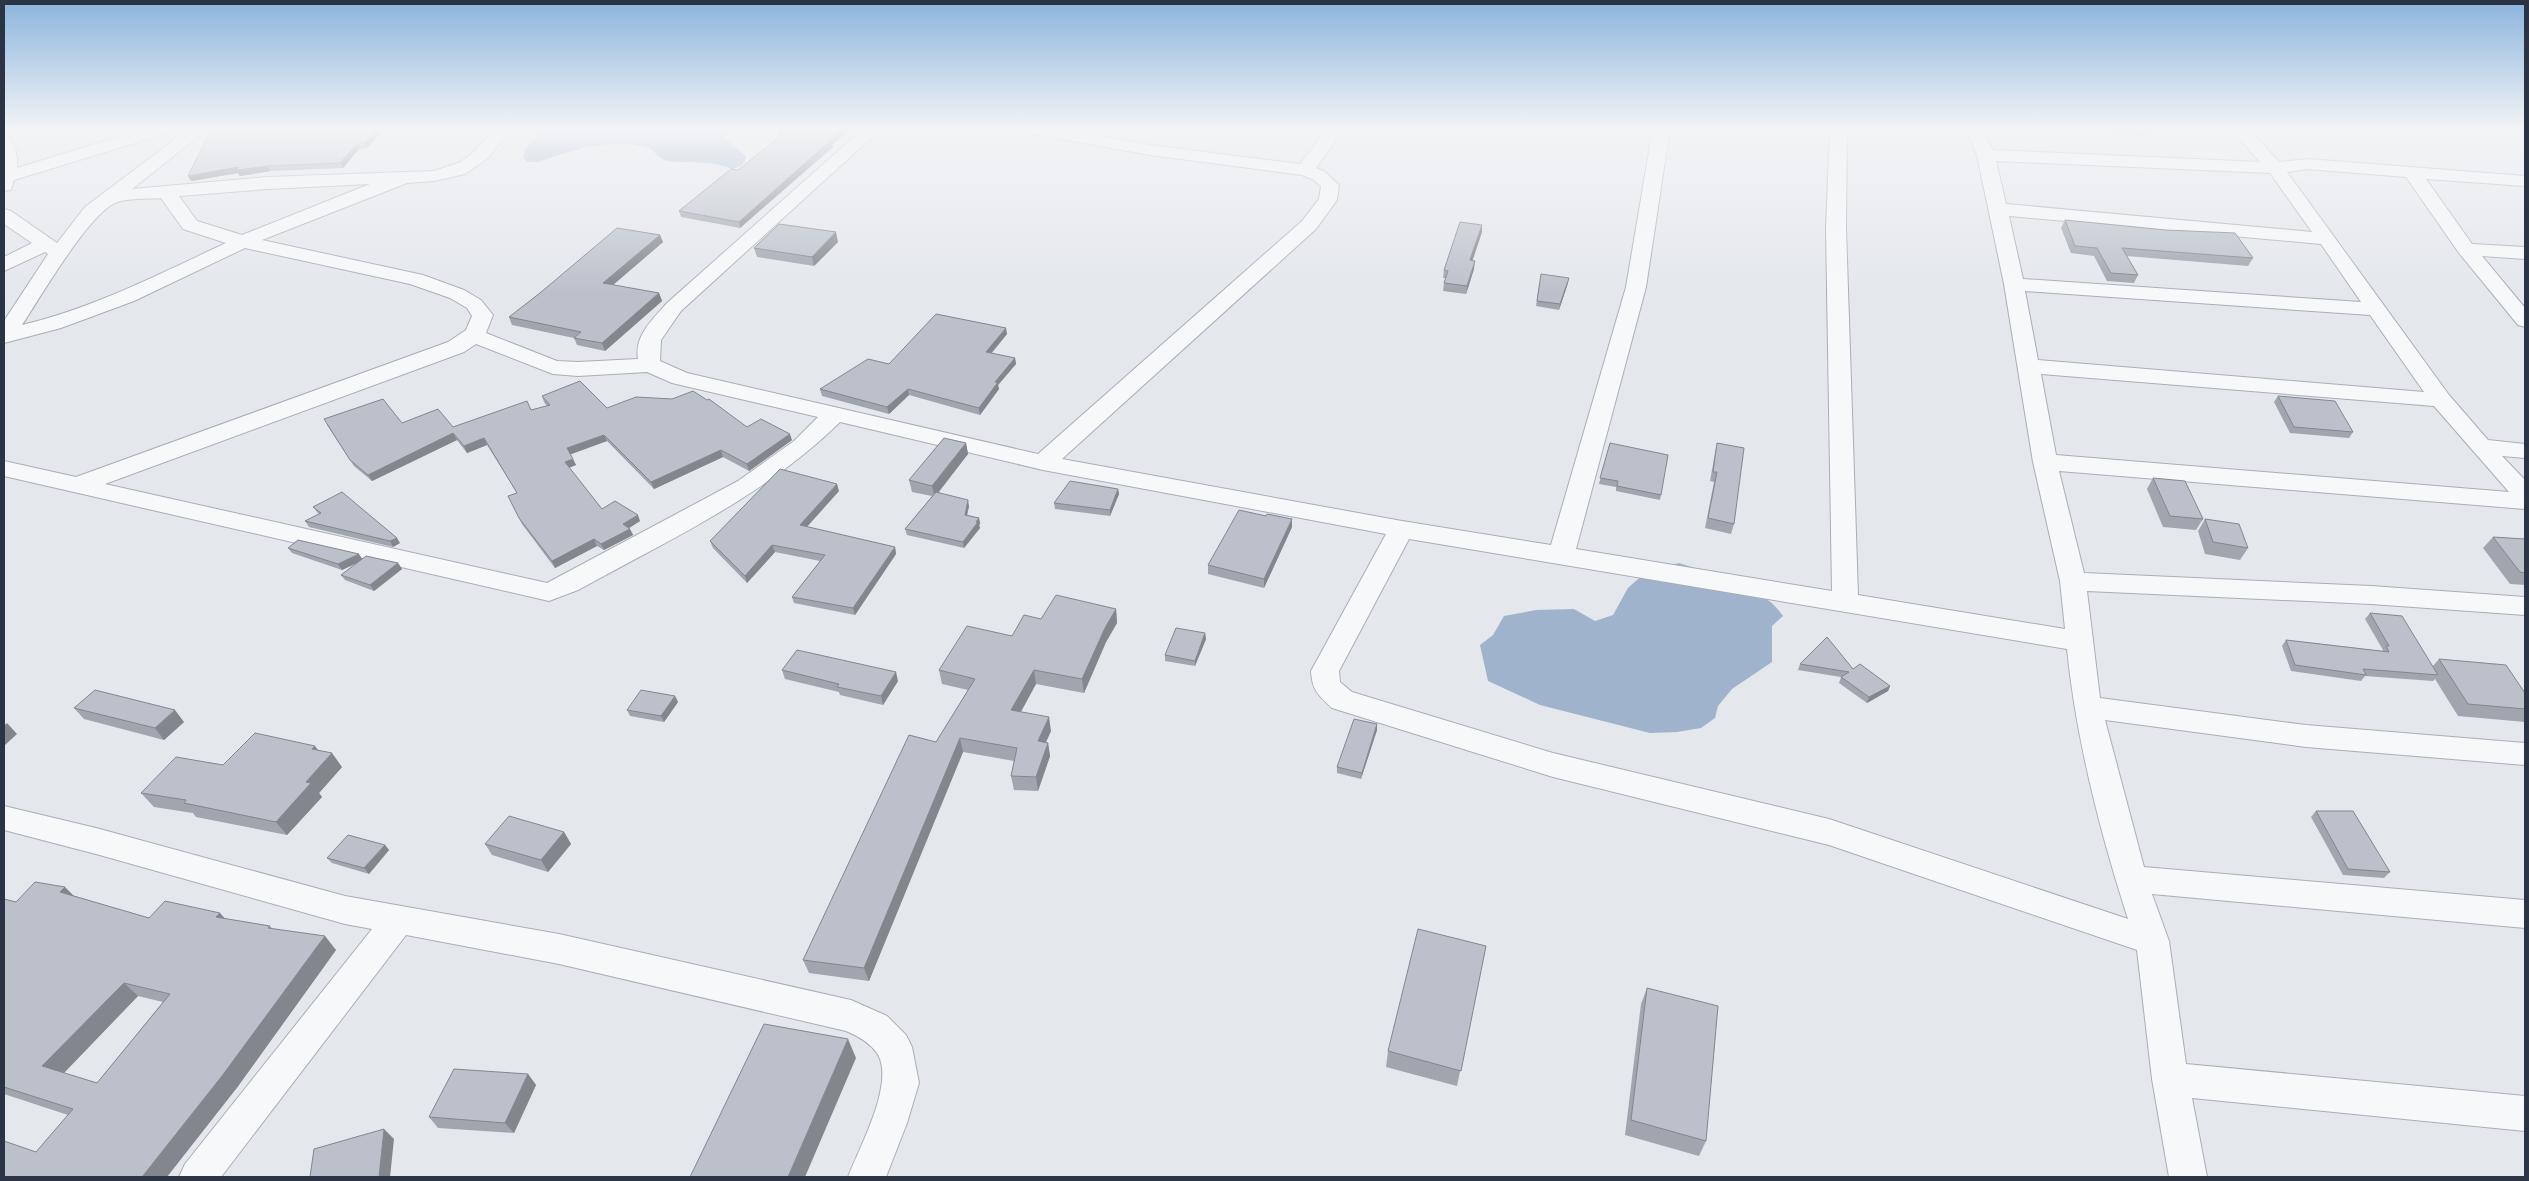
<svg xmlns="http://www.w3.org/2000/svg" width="2529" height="1181" font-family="Roboto,sans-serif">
  <rect width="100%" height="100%" fill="#e4e7ec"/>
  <g fill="#9fb4cc">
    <path d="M544 128H719L728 130 724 138 746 156C746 165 739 167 732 169 713 160 689 164 668 161 658 159 655 150 646 147 609 137 573 150 538 162H527L523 158 525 149Z"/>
    <path d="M1679 563C1713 575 1762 584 1783 616L1772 626V662L1732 689 1718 706 1715 718 1701 728 1677 732 1650 733 1540 705 1488 681 1480 645 1493 635 1504 616 1536 610 1574 609 1595 621 1613 615 1628 588 1647 571Z"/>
  </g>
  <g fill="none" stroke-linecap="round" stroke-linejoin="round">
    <defs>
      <g id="street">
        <path d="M148 128H174L171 132 14 180 11 190 4 191V137L10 138C16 147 18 158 17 168Z"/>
        <path d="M190 128H209L132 189 267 177 434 171 461 162 475 151 495 128H512L488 158 465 174 434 181 407 183 262 240 423 275 464 290 481 300 493 315 486 333 557 361 578 362 638 359C634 336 653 319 667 303L864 128H882L681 311 661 340 660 361 687 373 1038 454 1302 221 1319 199 1321 186 1312 179 1302 175 1150 155 1028 133 1022 132 1020 128H1054L1150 145 1300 164 1328 128H1345L1316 168 1324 171 1339 185 1337 200 1316 229 1062 459 1402 521 1551 545 1626 287 1653 128H1670L1646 287 1576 549 1832 591 1826 228 1830 128H1847L1846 228 1858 595 2065 629 2060 581 2033 462 2004 284 1977 155 1966 128H1982L1993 150 2260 162 2230 128H2248L2279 162 2308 159 2525 176V186L2426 179 2472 244 2525 247V259L2482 256 2525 308V327L2518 325 2459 253 2406 177 2308 169 2287 172 2449 395 2488 440 2525 444V458L2502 456 2525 480V509L2059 471 2084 573 2371 586 2525 597V615L2371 604 2087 591 2100 698 2306 725 2525 743V765L2306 747 2105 720 2144 867 2525 900V928L2152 894 2169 941 2186 1064 2525 1096V1131L2192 1098 2207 1177H2169L2152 1079 2137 950 1829 845 1553 777 1332 708C1318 695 1312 690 1311 671L1386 534 1043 470 840 422C765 496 669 540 578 590L549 601 4 476V461L76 477 448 342 466 330 472 316 467 308 450 298 410 284 245 248 134 301 61 328 4 343V321L48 254 45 252 4 271V257L32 243 4 224V209L11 211 57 243 85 207ZM1996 161 2270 173 2312 232 2006 204ZM370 184 242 235 197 221 179 196 267 189ZM161 198 183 229 226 243C159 274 94 308 22 325 40 298 88 215 115 203 125 198 149 199 161 198ZM2009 216 2321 244 2361 302 2023 279ZM2025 291 2370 315 2424 392 2038 360ZM476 344 553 374 578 376 647 372 672 383 818 417 794 441 738 481 547 583 105 484 464 352ZM2041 374 2434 406 2509 492 2056 455ZM1409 539 2067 649C2076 739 2100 832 2128 919L1829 819 1553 753 1352 692 1340 682 1339 671Z"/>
        <path d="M4 806 96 828 345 896 559 934 851 1000 887 1016 906 1035 912 1047 919 1083 907 1123 886 1177H848C859 1148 896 1082 877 1053 869 1042 858 1036 846 1031L559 964 406 935 221 1177H179L185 1164 372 929 345 924 96 854 4 830Z"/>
      </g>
    </defs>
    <use href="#street" stroke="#a9aeb7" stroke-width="2"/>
    <use href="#street" fill="#f7f8fa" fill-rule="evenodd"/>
  </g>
  <g fill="#a1a5ae" fill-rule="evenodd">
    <path d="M213 128H385L367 148 359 149 343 168 271 171 240 176 238 173 191 181Z"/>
    <path d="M786 128H852L832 145 833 147 740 228 681 217 679 211 738 170 779 137 778 133Z"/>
    <path d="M2063 128H2149L2146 135Z"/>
    <path d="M2065 220 2253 258 2248 266 2127 256 2138 275 2134 283 2107 281 2094 256 2071 253 2061 228Z"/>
    <path d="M1482 232 1472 261 1474 269 1466 294 1443 291 1444 283 1446 278H1443L1444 270Z"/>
    <path d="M660 235 663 242 613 285 659 293 662 301 605 351 577 345 574 338 512 325 509 317Z"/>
    <path d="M838 242 814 266 757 257 754 248Z"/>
    <path d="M1541 274 1568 283 1559 310 1536 306Z"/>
    <path d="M1007 334 992 353 1015 358 1016 364 998 385 999 389 980 415 909 395 889 414 822 396 820 389 889 364Z"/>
    <path d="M542 396 607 408 747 427 792 440 749 471 723 457 654 489 607 441 570 454 576 465 569 468 602 509 640 521 629 528 633 535 604 550 597 546 555 568 522 524 508 496 517 493 487 445 467 453 457 440 372 481 354 466 327 425 402 423 453 427 531 410 547 406 544 402Z"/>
    <path d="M2278 396 2353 432 2349 438 2290 433 2274 402Z"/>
    <path d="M966 443 968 454 938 492 969 506 967 515 979 518 980 524 979 525 980 528 964 548 907 535 905 529 932 496 912 492 909 480Z"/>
    <path d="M1610 443 1661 495 1660 500 1616 491V487L1599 484Z"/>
    <path d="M1717 443 1734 524 1731 534 1705 528 1714 482 1710 481 1715 453Z"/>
    <path d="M2153 478 2203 519 2196 530 2163 527 2147 489Z"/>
    <path d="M1118 489 1119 494 1110 516 1055 509 1054 503Z"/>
    <path d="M839 491 807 527 895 547 896 554 855 615 794 603 792 597 820 561 775 552 747 583 713 548 710 541Z"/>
    <path d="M313 507 400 543 393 547 309 527 305 521 319 514 317 512Z"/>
    <path d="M2205 519 2248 548 2240 560 2205 554 2198 531Z"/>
    <path d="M1292 527 1264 588 1208 574V565Z"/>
    <path d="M2493 537 2525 539V585L2510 584 2483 548Z"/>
    <path d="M288 548 362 559 398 563 402 569 374 591 345 580 341 575 357 563 342 570 292 553Z"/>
    <path d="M1116 609 1117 623 1106 642 1084 693 1036 684 1021 712 1051 731 1046 742 1048 743 1050 756 1038 791 1014 790 1011 776 1014 761 963 752 869 981 809 973 803 960 968 690 942 684 939 670 1012 636 1041 619Z"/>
    <path d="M2370 613 2433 666 2439 659 2525 693V722L2458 716 2435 679 2433 681 2365 676 2361 681 2291 671 2282 646 2286 640 2382 651 2383 650 2365 619Z"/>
    <path d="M1205 633 1206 639 1195 666 1165 661V655Z"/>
    <path d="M1800 664 1853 669 1890 686 1888 691 1867 703 1839 683 1841 677 1798 670Z"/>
    <path d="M782 670 898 681 883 705 840 695 839 692 785 679Z"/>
    <path d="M675 696 678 702 664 722 630 716 627 710Z"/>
    <path d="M74 708 184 722 164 740 84 719Z"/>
    <path d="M1377 724V730L1361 779 1337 773V767Z"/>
    <path d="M315 746 318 751 342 767 319 793 322 797 287 835 196 817 193 813 154 807 141 793 223 765Z"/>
    <path d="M2316 811 2390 872 2384 878 2343 875 2311 817Z"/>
    <path d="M564 832 571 844 548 872 492 855 485 844Z"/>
    <path d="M385 845 389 850 369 874 332 863 327 858Z"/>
    <path d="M74 896 149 918 220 913 225 919 270 926 273 929 336 950 236 1089 36 1152 68 1115 4 1094V899L16 902ZM138 996 163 1002 97 1083 64 1073Z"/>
    <path d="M1486 946 1457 1086 1386 1067 1388 1051Z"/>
    <path d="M1647 988 1706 1141 1699 1156 1625 1135 1641 1004Z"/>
    <path d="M528 1074 536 1085 514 1133 438 1128 429 1117Z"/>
  </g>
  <g fill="#83868d">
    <path d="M378 128H385L367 148 364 143Z"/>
    <path d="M844 128H852L832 145 833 147 740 228 739 222Z"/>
    <path d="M357 144 359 149 343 168 340 163Z"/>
    <path d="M268 166 271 171 240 176 238 173 191 181 188 176 238 167Z"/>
    <path d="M1482 225V232L1470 268V260Z"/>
    <path d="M836 232 838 242 814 266 812 257Z"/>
    <path d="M660 235 663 242 606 291 603 283Z"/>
    <path d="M1475 261 1474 269 1466 294 1467 286Z"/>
    <path d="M1569 278 1568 283 1559 310 1560 304Z"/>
    <path d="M659 293 662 301 605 351 602 343Z"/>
    <path d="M1006 328 1007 334 987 358 986 352Z"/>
    <path d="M1015 358 1016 364 998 385 999 389 980 415 979 408 995 382Z"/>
    <path d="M908 389 909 395 889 414 887 407Z"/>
    <path d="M453 433 457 440 372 481 368 475Z"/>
    <path d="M790 434 792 440 749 471 747 464Z"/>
    <path d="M604 435 607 441 569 455 567 448Z"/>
    <path d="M484 438 487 445 467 453 464 446Z"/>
    <path d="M966 443 968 454 935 497 932 486Z"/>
    <path d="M721 450 723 457 654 489 651 482Z"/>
    <path d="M573 459 576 465 568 468 565 462Z"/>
    <path d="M837 484 839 491 802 532 800 525Z"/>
    <path d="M1118 489 1119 494 1110 516V510Z"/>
    <path d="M968 500 969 506 966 520 965 515Z"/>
    <path d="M638 515 640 521 626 530 623 524Z"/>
    <path d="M979 518 980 524 979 525 980 528 964 548 963 542Z"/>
    <path d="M1292 519V527L1264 588V579Z"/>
    <path d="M630 529 633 535 604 550 601 544Z"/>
    <path d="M397 538 400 543 393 547 390 541Z"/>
    <path d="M594 539 597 546 555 568 552 561Z"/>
    <path d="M772 545 775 552 747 583 745 576Z"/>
    <path d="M895 547 896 554 855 615 853 608Z"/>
    <path d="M359 554 363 560 342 570 338 564Z"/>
    <path d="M398 563 402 569 374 591 370 585Z"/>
    <path d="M1116 609 1117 623 1106 642 1084 693 1082 679 1105 628Z"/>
    <path d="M1205 633 1206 639 1195 666V661Z"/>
    <path d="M1034 670 1036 684 1014 724 1011 710Z"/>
    <path d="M896 672 898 681 883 705 881 696Z"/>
    <path d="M1890 686 1888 691 1867 703 1869 697Z"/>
    <path d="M675 696 678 702 664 722 661 716Z"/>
    <path d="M175 710 184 722 164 740 155 728Z"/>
    <path d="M1049 717 1051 731 1040 755 1038 741Z"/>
    <path d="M7 723 17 734 4 746V726Z"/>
    <path d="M1377 724V730L1361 779 1362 773Z"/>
    <path d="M960 738 963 752 869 981 864 968Z"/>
    <path d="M1048 743 1050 756 1038 791 1036 777Z"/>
    <path d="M315 746 325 760 312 749Z"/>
    <path d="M332 753 342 767 319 793 322 797 287 835 276 822 306 782Z"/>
    <path d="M564 832 571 844 548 872 541 860Z"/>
    <path d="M385 845 389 850 369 874 364 868Z"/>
    <path d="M65 887 79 901 60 892Z"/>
    <path d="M220 913 232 927 216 917Z"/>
    <path d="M325 936 336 950 236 1089 167 1177H142Z"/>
    <path d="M124 983 138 996 58 1079 42 1066Z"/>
    <path d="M848 1039 856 1058 805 1177H788Z"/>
    <path d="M528 1074 536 1085 514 1133 505 1123Z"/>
    <path d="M384 1129 394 1139 390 1177H379Z"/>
  </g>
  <g fill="#bbc0ca" stroke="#83868d" fill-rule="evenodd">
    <path d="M213 128H378L364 143 357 144 340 163 268 166 237 170 238 167 188 176 210 132Z"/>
    <path d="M786 128H844L829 140H831L739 222 679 211 731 169 738 170 783 134 778 133Z"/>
    <path d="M2065 220 2166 230 2235 233 2253 258 2122 248 2138 275 2111 273 2097 248 2075 246Z"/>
    <path d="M1460 222 1482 225 1470 260 1475 261 1467 286 1444 283 1448 271 1444 270Z"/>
    <path d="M779 224 836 232 812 257 754 248Z"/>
    <path d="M617 228 660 235 603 283 659 293 602 343 574 338 581 332 509 317 540 293Z"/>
    <path d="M1541 274 1569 278 1560 304 1537 301Z"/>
    <path d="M936 314 1006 328 986 352 1015 358 995 382H998L979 408 908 389 887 407 820 389 868 359 889 364Z"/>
    <path d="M580 381 607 408 636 397 672 399 693 391 707 400 709 399 747 427 761 419 790 434 747 464 721 450 651 482 604 435 567 448 573 459 565 462 602 509 615 501 638 515 623 524 630 529 601 544 594 539 552 561 519 518 508 496 517 493 484 438 464 446 453 433 368 475 350 460 324 419 383 399 402 423 438 409 453 427 527 401 531 410 550 405 542 396Z"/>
    <path d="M2278 396 2335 401 2353 432 2294 427Z"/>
    <path d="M944 438 966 443 932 486 909 480Z"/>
    <path d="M1610 443 1668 455 1661 495 1617 486 1618 481 1600 478Z"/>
    <path d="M1717 443 1744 448 1734 524 1708 518 1717 472H1713Z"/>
    <path d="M780 469 837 484 800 525 895 547 853 608 792 597 825 555 772 545 745 576 710 541Z"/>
    <path d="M2153 478 2185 481 2203 519 2170 516Z"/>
    <path d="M1070 481 1118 489 1110 510 1054 503Z"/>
    <path d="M342 492 397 538 390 541 305 521 321 513 313 507Z"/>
    <path d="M936 492 968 500 965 515 979 518 976 522H978L963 542 905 529Z"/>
    <path d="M1239 510 1266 516 1267 514 1292 519 1264 579 1208 565Z"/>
    <path d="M2205 519 2239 524 2248 548 2213 542Z"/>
    <path d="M2493 537 2525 539V573L2520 572Z"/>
    <path d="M298 540 359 554 338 564 288 548Z"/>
    <path d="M366 556 398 563 370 585 341 575Z"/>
    <path d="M1056 595 1116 609 1105 628 1082 679 1034 670 1011 710 1049 717 1038 741 1048 743 1036 777 1011 776 1017 748 960 738 864 968 803 960 909 735 936 742 975 679 939 670 967 626 1012 636 1024 615 1041 619Z"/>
    <path d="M2370 613 2402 616 2438 675 2363 669 2366 675 2295 665 2286 640 2389 652 2386 646H2389Z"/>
    <path d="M1176 628 1205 633 1195 661 1165 655Z"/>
    <path d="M1827 637 1853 669 1860 664 1890 686 1869 697 1841 677 1849 672 1800 664Z"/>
    <path d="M797 650 896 672 881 696 837 687 839 684 782 670Z"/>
    <path d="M2439 659 2506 665 2525 693V709L2468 704Z"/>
    <path d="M95 690 175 710 155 728 74 708Z"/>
    <path d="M641 690 675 696 661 716 627 710Z"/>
    <path d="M1354 719 1377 724 1362 773 1337 767Z"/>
    <path d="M255 733 315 746 312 749 332 753 306 782 311 783 276 822 184 803 186 800 141 793 176 757 223 765Z"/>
    <path d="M2316 811H2353L2390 872 2348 869Z"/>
    <path d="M509 816 564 832 541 860 485 844Z"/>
    <path d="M348 835 385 845 364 868 327 858Z"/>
    <path d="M35 882 65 887 60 892 149 918 165 901 220 913 216 917 270 926 268 928 325 936 222 1076 142 1177H4V1141L36 1152 73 1109 4 1087V899L16 902ZM124 983 170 994 97 1083 42 1066Z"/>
    <path d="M1418 929 1486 946 1461 1071 1388 1051Z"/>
    <path d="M1647 988 1718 1006 1706 1141 1631 1120Z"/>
    <path d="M764 1024 848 1039 788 1177H690Z"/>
    <path d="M454 1069 528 1074 505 1123 429 1117Z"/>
    <path d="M384 1129 379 1177H310L314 1149Z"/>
  </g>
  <linearGradient id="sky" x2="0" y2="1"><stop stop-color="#8bb4dd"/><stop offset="0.44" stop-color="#f3f4f6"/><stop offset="1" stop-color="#f3f4f6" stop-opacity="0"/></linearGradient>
  <rect width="2529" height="293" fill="url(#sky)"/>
  <rect width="2529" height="1181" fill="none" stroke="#2b3445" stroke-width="10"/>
</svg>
